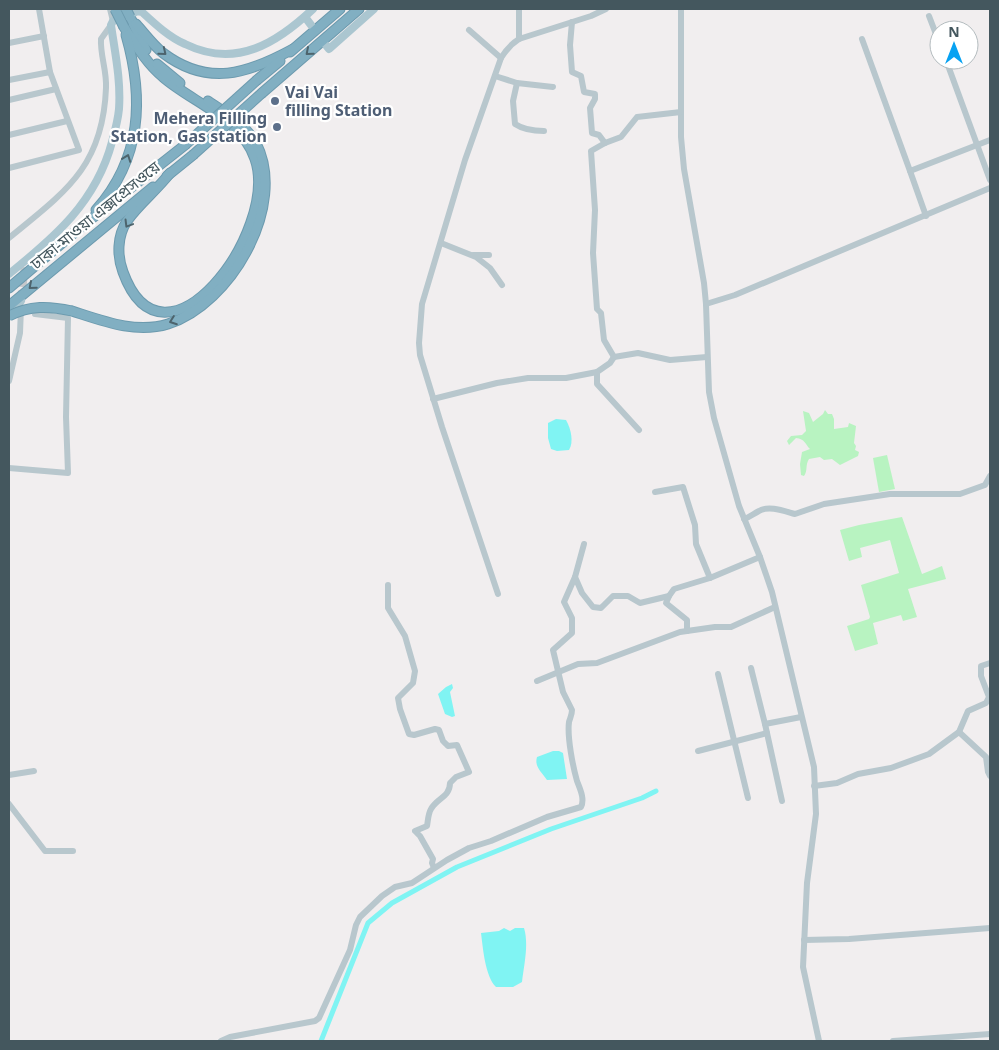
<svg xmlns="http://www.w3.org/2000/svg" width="999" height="1050" font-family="'Noto Sans','Noto Sans Bengali',sans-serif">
  <rect width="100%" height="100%" fill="#f1eeef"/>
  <g fill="#b8f3c1">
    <path d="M825 410 828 414H832L834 419V429L848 427 849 423 856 426 854 443 856 446 855 450 859 452 858 456 840 465 832 459 824 460 820 457 809 459C805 465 808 471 804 476L801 475 800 464 802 452 810 449C805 444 805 439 796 438L789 445 787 441 791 436 802 435 806 431 803 411 809 413 813 422 823 414Z"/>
    <path d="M887 455 895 489 879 492 873 458Z"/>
    <path d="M902 517 922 574 942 566 946 579 908 589 917 617 903 621 901 615 873 623 878 644 855 651 847 626 869 619 870 617 861 585 899 573 890 540 860 548 862 557 849 561 840 530 859 525Z"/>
  </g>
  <g fill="#80f4f3">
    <path d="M556 419 566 420C571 429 574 442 569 450L557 451 551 449 548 438V423Z"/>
    <path d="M452 684 453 688 450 692 455 716 452 717 445 714 438 694 446 687Z"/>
    <path d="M553 751H559L563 753 567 779 547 780C542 772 534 767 537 757Z"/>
    <path d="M504 928 510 931 515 928H524C529 944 524 965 522 982L513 987H496C485 976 483 948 481 933L499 931Z"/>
  </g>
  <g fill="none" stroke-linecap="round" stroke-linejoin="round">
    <path stroke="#80f4f3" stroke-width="5" d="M321 1041 368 923 392 903 457 867 551 829 642 798 656 791"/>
    <path stroke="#c6c8cb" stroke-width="8" stroke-dasharray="8 4" stroke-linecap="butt" d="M21 299 25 266"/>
    <defs>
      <g id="highway">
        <path d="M130 17 146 50"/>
        <path d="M136 24C145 34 153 45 163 53 208 87 247 74 293 49"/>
        <path d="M124 27C135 44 147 64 163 77 193 103 241 118 255 159 280 231 164 385 123 272 117 256 117 236 127 221 139 204 157 190 170 173"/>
        <path d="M290 52 340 9"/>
        <path d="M157 64 180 83"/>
        <path d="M257 80 280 61"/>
        <path d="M262 93 359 9"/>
        <path d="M167 176 193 155"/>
        <path d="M96 210C142 158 144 98 126 35"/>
        <path d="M9 288 81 227 185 145"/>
        <path d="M9 306 153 187"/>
        <path d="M72 311C103 321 136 334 168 324 231 304 288 205 256 143 245 124 226 113 208 101"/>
      </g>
    </defs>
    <use href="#highway" stroke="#6c9aae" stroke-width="11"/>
    <g stroke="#b8c7cd" stroke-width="6">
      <path d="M110 9 113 21"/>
      <path d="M519 9V39"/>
      <path d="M681 9V137L684 169 704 283 706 304 709 392 714 418 739 506 760 557 772 592 814 767 816 814 807 883 803 967 819 1041"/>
      <path d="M929 16 939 42"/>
      <path d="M572 22 570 45 572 72 581 76 584 92 595 94V99L590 108 592 133 599 135 605 143"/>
      <path d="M469 30 501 58"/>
      <path d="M862 39 910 171 990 140"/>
      <path d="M9 43 44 36"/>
      <path d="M946 60 990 180"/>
      <path d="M495 76 517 83 513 101 515 124C524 130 534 131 544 131"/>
      <path d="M9 80 50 72"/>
      <path d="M517 83 553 87"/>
      <path d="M9 100 56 89"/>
      <path d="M681 112 637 117 621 137 605 143 591 151 595 210 593 253 597 309 601 313 604 340 614 357 638 353 670 360 707 357"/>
      <path d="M9 135 67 121"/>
      <path d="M9 168 79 150 50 72 39 9"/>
      <path d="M910 171 926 216"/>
      <path d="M9 238C65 192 103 167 106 88 107 71 100 55 101 39L111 25"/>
      <path d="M441 243 476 257 490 268 502 285"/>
      <path d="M473 255H489"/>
      <path d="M706 304 735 295 990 188"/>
      <path d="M614 357 610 363 597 372V384L639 430"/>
      <path d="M9 381 20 333 21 308"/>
      <path d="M433 399 497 383 528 378H566L597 372"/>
      <path d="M9 468 68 473 66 417 68 318 35 314"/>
      <path d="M655 492 683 487 695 525 696 544 710 578"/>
      <path d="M744 519C750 517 753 514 759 511 769 505 784 511 795 514L824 504 890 494H960L985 485 990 476"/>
      <path d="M584 544 575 577 582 593 593 607 601 608 613 596H628L640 603 669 596"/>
      <path d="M388 585V608L405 636 415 671 413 683 398 698 400 709 409 734 414 735 435 729 439 730 443 741 448 746 457 745 469 772 456 777 450 783C450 797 437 798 431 809 428 814 428 821 427 826L415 831 420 836 433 859 432 863 434 868"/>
      <path d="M498 594 442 427 420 355 419 343 422 304 465 160 501 58C506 50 511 44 519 39L591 16 606 9"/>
      <path d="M687 631V620L666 603 669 596 674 589 710 578 760 557"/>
      <path d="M751 668 765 724"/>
      <path d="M718 674 748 798"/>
      <path d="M537 681 578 664 597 663 680 632 715 627H731L775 607"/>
      <path d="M959 732 986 757 988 772 990 776"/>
      <path d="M698 751 767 733"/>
      <path d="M9 775 34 771"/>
      <path d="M814 786 837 783 858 774 891 768 929 754 959 732 968 711 986 703 989 697 981 676V666L990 663"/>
      <path d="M782 801 765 724 801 717"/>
      <path d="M9 804 45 851H73"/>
      <path d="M804 940 849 939 990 928"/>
      <path d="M221 1041 230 1037 315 1021 319 1018 350 950 356 925 360 917 382 896 395 887 412 883 447 860 469 848 491 841 547 817 581 807C585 799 580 789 577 781 573 767 567 737 569 722 570 718 572 715 572 710L563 692 553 650 572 633V618L564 602 575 577"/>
      <path d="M893 1041 990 1034"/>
    </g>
    <g stroke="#abc6d0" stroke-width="8">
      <path d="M305 17 311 25"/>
      <path d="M325 44 329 49 374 9"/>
      <path d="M9 274C55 237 96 202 112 142 115 131 118 120 119 109 121 80 115 53 111 25L113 21 138 11 142 12C155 24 169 37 185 44 236 69 277 43 313 9"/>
      <path d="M10 315 21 301"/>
    </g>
    <use href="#highway" stroke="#81afc2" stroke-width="9"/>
    <defs>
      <g id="highway-bridge">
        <path d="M115 9 124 27"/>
        <path d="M126 9 130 17"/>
        <path d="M185 145 257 80"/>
        <path d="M193 155 262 93"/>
        <path d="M9 316C30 305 49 306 72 311"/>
      </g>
    </defs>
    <use href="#highway-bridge" stroke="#6c9aae" stroke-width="11" stroke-linecap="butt"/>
    <use href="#highway-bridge" stroke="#81afc2" stroke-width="9"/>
  </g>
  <defs><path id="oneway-chevron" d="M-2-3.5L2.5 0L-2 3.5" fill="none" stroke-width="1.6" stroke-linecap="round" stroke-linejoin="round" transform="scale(1.25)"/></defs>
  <g stroke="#4d646d">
    <use href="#oneway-chevron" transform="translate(163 52) rotate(39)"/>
    <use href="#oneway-chevron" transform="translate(309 52) rotate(139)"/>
    <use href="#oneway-chevron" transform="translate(127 158) rotate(-70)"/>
    <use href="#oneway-chevron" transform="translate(128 224) rotate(121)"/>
    <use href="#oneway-chevron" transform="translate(32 286) rotate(139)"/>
    <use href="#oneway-chevron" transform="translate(173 321) rotate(160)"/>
  </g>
  <g fill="#5c6f8a" stroke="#fff" stroke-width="2">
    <circle cx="275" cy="101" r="5"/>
    <circle cx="277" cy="127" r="5"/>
  </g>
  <g text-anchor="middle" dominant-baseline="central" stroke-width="4.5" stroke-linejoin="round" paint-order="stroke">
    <g font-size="16" font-weight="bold" fill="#4e5e75" stroke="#fff" text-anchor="start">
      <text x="285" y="92">Vai Vai<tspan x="285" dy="18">filling Station</tspan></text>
      <text x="267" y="118" text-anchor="end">Mehera Filling<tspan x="267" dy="18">Station, Gas station</tspan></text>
    </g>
    <g font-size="16" fill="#44575e" stroke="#fff">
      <text transform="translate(95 215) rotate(-39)">ঢাকা-মাওয়া এক্সপ্রেসওয়ে</text>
    </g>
  </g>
  <rect width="999" height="1050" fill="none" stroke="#44575e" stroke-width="20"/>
  <g transform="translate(954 45)"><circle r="24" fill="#ffffff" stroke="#b4bcbf"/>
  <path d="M0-4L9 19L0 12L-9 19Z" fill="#07a2f2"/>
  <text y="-8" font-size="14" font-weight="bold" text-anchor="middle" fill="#44575e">N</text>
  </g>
</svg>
